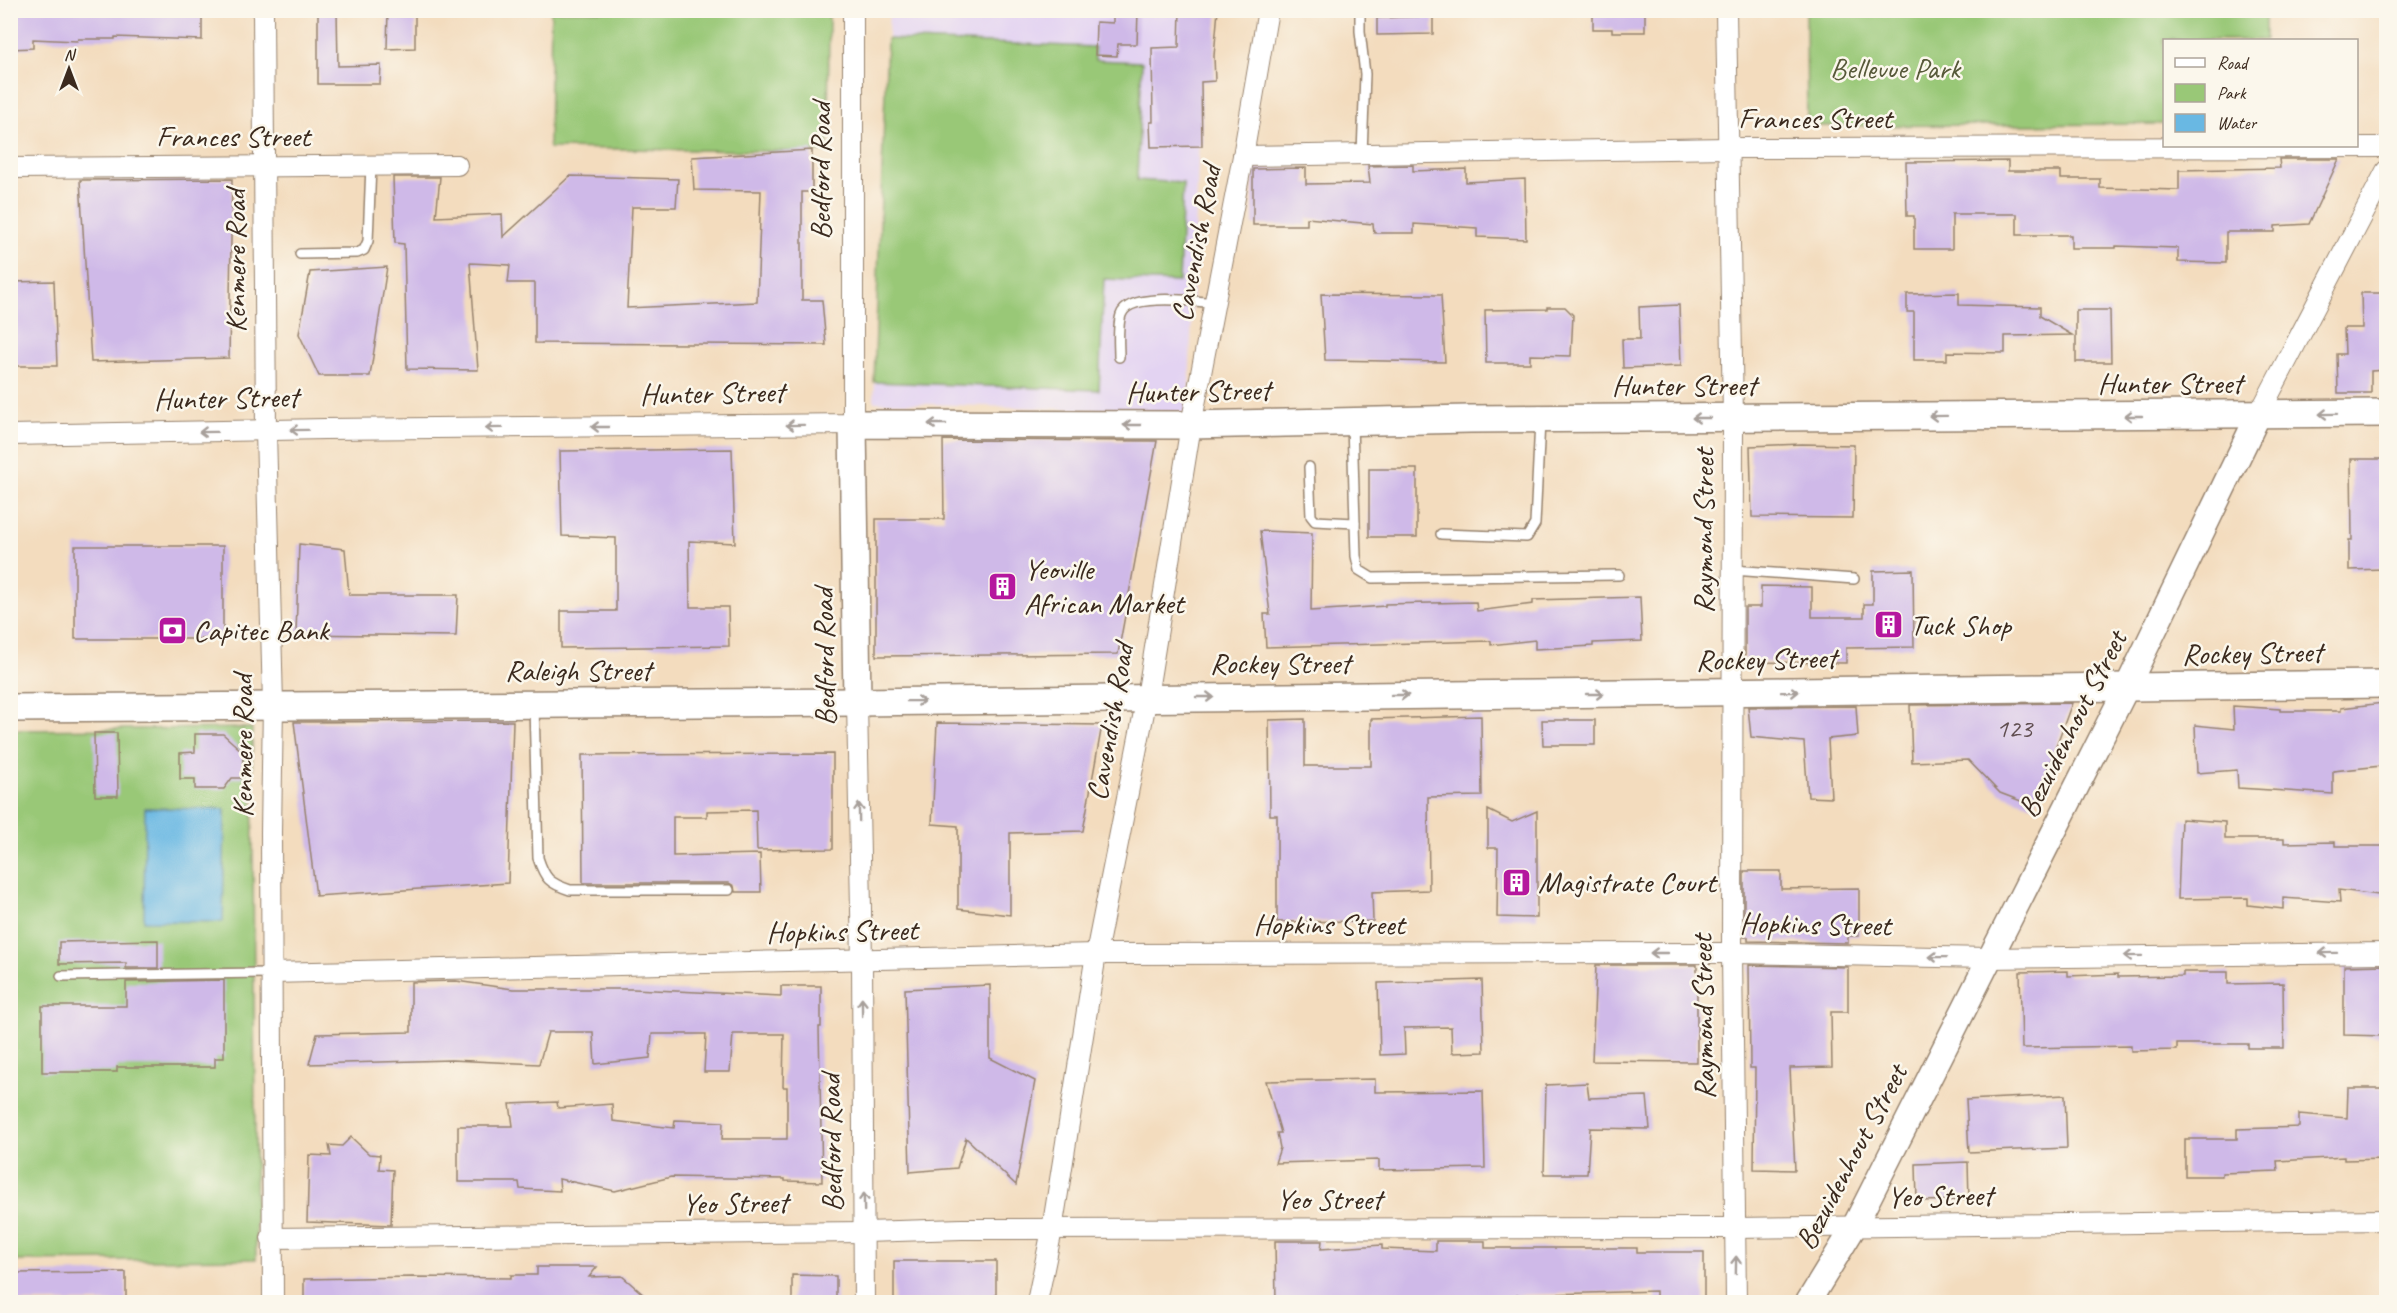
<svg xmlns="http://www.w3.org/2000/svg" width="2397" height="1313" font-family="Caveat,sans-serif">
  <rect width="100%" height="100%" fill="#fbf7ec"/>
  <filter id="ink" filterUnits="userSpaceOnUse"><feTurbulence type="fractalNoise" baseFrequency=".0167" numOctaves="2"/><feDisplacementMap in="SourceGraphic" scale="12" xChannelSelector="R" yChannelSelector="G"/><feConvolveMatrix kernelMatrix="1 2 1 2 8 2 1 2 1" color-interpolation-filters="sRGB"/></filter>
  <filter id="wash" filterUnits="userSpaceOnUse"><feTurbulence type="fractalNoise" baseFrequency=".008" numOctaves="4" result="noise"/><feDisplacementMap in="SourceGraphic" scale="24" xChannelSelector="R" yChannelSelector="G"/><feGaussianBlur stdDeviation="1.35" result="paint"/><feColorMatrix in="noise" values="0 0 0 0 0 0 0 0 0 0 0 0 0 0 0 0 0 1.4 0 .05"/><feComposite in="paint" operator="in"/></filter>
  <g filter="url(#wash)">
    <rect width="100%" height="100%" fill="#f3dcbe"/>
    <path fill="#e3d3f2" d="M889 11H1204L1188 413 874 402Z"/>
    <g fill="#99c877" stroke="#6a794a" stroke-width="1.5">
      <path d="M551 11H829L828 152 549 148Z"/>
      <path d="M1806 11H2265V40H2164V124L1807 126Z"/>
      <path d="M887 39 1095 47V60L1142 62 1137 180 1183 183 1179 282 1104 279 1099 390 874 382Z"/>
      <path d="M252 728 256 1259 11 1261 10 730Z"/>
    </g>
    <path fill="#69b8e3" stroke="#527180" stroke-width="1.5" d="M145 808 225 809 223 922 144 921Z"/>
    <g id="blocks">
      <g fill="#cfb9e8">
        <path d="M10 10H202V40L115 37V39H78L77 41 33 39V48L10 49Z"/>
        <path d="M318 10H337L338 66 381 65 380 84H318Z"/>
        <path d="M388 10H415V48L387 49Z"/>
        <path d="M1113 10H1138L1137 44H1118L1117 56 1095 55 1096 22 1113 23Z"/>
        <path d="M1180 10H1218L1214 56 1215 81 1201 82 1202 146 1151 147 1150 122H1153L1152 48 1179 47Z"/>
        <path d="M1593 10H1645V32H1612V29H1593Z"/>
        <path d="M1433 16V34L1377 35V18Z"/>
        <path d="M812 150V192H802V300H822L826 345 535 343V283H508L510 265 470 263 478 370 407 369 404 244 395 243 393 177H440L436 217 502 214 503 237 570 176 678 179 676 207H632L627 308 757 302 761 191 694 190 692 157Z"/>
        <path d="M2279 159H2339L2309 224 2275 226V232H2226V263L2178 262V248L2116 246V248H2071V235H2017V214H1952V249H1914V216H1907L1906 162 2008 161V171H2061V179H2100V188L2179 190V170L2280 168Z"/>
        <path d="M1413 165V171L1466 169V182L1525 179 1526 239 1477 237V228L1414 224V233H1374L1373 224 1307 218V225H1253V169L1306 168V184L1370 183 1368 166Z"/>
        <path d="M232 179 229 358 91 362 80 180Z"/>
        <path d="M387 267 370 376H319L299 334 310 272Z"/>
        <path d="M54 281 57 366H13L10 282Z"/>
        <path d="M1959 293V305L2040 307V316L2072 335 2005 336V353L1947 352V360H1914V312H1907V294Z"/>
        <path d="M2361 293H2386V370L2371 371V393H2338L2337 354H2345L2344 328H2362Z"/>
        <path d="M1321 294 1441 295 1445 362 1325 360Z"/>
        <path d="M1679 305 1681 366 1623 368 1622 339H1640L1639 307Z"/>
        <path d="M1547 307H1565L1573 315 1571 356 1530 355V363H1486L1485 310 1547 309Z"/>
        <path d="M2076 310H2110L2111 362H2076Z"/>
        <path d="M943 440 1157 441 1118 654 876 656V519H944Z"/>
        <path d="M1802 444 1854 445 1853 518 1752 517 1750 446Z"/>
        <path d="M732 449 735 543 689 541 690 607H728L729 646 561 648V611H616V538L562 536 560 451Z"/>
        <path d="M2351 459H2386V569L2349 570V540H2352Z"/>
        <rect x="1369" y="469" width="48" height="68"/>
        <path d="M1260 531 1312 533 1311 611 1385 606V604L1476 602 1477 611 1533 604V600L1640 597 1642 641 1593 643V646L1535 649V640L1491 645V641L1266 647 1264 614H1270Z"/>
        <path d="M299 544 345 549 349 595H458L456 636 296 634Z"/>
        <rect x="75" y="546" width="148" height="93"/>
        <path d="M1913 570 1914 647 1846 648V663L1745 662V607H1761V586L1812 587V617H1864V604H1873V571Z"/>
        <path d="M2072 703 2034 806 2000 793 1968 760 1912 762 1910 705Z"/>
        <path d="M2383 703 2381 766 2333 771V794L2238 788 2237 770 2197 773 2195 725 2234 729 2233 706 2280 709V711H2341V708Z"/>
        <path d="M1856 706 1858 736 1828 739 1831 798 1808 797 1804 742 1751 737 1748 707Z"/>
        <path d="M1481 716 1482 796 1428 797 1429 890 1372 892 1373 921 1277 922V815H1270L1269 720 1305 719V766H1371V719Z"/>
        <path d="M1542 720H1595V745H1543Z"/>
        <path d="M513 721 508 883 316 896 294 722Z"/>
        <path d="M937 723 1102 725 1083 831 1010 833V915L958 909V826L932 824Z"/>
        <path d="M94 733H117L118 796H95Z"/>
        <path d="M195 734H223L243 752V778H232L224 789H195V779H180V753L195 752Z"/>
        <path d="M833 754V849L757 850 756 810 707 811V817H673V856L760 854 761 892H735L734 886 729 883H583L582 755Z"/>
        <path d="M1488 810 1512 822 1537 811V918L1497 917 1498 848H1488Z"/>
        <path d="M2181 819 2225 822V839H2284V843L2335 842V846H2386V896L2339 890 2340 902 2283 898V909L2248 905V898L2178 899Z"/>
        <path d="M1744 871H1781V889L1859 888V936H1848V943L1748 941V937H1744Z"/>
        <path d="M158 940V968H126V963L59 964V942Z"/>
        <path d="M1596 965H1697V1062L1592 1061Z"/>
        <path d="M1749 965 1848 967V1012H1831L1832 1067 1790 1068 1795 1170 1754 1169 1755 1068H1750Z"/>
        <path d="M2386 965V1036L2344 1035V966Z"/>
        <path d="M2068 971V976L2118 974V977L2183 976V972H2228V984L2283 983 2284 1048H2248V1044H2177V1050L2131 1051V1046L2022 1048 2020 972Z"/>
        <path d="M224 980V1058H215V1067H117V1072H42V1006H126V982Z"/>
        <path d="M1482 980 1484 1052 1452 1053 1451 1027 1404 1028 1405 1054 1380 1055 1378 983Z"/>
        <path d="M456 981 513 989H633L781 996V986H821V1027H819L822 1182 785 1181V1179L671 1177 615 1191 559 1179 560 1191 520 1189 519 1182H458V1126H513L510 1104 557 1102 558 1108 612 1104 613 1121 674 1128 675 1120 723 1122 722 1139H787V1087H783L784 1034H733L730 1072H704L706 1034H652L650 1058 595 1064 593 1032H548L539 1064 451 1060 309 1064 317 1034 411 1032V982Z"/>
        <path d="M990 985V1058L1035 1081 1016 1185 966 1138 957 1168 910 1172 905 989Z"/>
        <path d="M1375 1079V1092L1483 1091 1485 1168 1379 1170V1160L1275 1163 1280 1148 1277 1133H1281L1266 1081Z"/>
        <path d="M1587 1083 1589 1098 1647 1096 1650 1129 1590 1128 1587 1174H1544L1546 1085Z"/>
        <path d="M2348 1088H2386V1159L2344 1160V1157L2277 1161 2278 1171 2222 1173V1176H2185V1139H2237V1129L2299 1127V1114L2347 1118Z"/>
        <path d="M2065 1095 2067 1148 1969 1152 1966 1100Z"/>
        <path d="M351 1137 369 1154 380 1155 379 1169 393 1170 391 1225 307 1222 309 1155 331 1156 329 1145 342 1146Z"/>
        <path d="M1968 1162 1969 1200 1917 1201 1916 1164Z"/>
        <path d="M1275 1241H1322L1321 1249 1382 1245V1249L1436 1251V1241H1485V1248H1637V1252H1704V1302H1656V1291L1517 1295V1302L1320 1300V1302H1276Z"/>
        <rect x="894" y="1261" width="102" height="41"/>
        <path d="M537 1267H597L589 1277 622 1276 652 1302H304V1279L412 1277 511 1278V1275H537Z"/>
        <path d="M126 1272V1302H10V1273Z"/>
        <path d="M792 1275 836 1276V1302H792Z"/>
      </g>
    </g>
  </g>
  <g filter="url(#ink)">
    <use href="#blocks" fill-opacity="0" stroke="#97836e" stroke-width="1.5"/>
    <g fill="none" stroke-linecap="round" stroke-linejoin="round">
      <defs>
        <g id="service">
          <path d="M1360 10V31L1365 74 1362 154"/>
          <path d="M300 254 357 253 364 250 368 241 371 165"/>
          <path d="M1119 357C1119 345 1117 327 1121 315 1128 292 1195 301 1215 303"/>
          <path d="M1352 424 1356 556 1359 570 1372 578 1619 575"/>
          <path d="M1309 467 1311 516 1315 521 1355 523"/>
          <path d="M1441 534 1527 537 1535 524 1540 421"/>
          <path d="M1733 570 1854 579"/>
          <path d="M534 706 538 858C545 879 549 883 570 890H729"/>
          <path d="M61 976 271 973"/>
        </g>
        <g id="minor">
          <path d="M263 10 266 431 273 704 271 833 273 1302"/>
          <path d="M1726 10 1733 417 1732 953 1736 1302"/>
          <path d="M1243 156 1728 148 2386 147"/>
          <path d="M10 168 457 165"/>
          <path d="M2258 416 2386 171"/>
          <path d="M10 435 325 429 853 424V10"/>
          <path d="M857 702 862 961 864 1302"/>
          <path d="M271 973 1096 954 1732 953 1989 958 2386 953"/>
          <path d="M271 1238 865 1232 962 1229 1736 1228 2386 1220"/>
          <path d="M1037 1302 1052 1230 1096 954 1147 697 1191 425 1243 156 1268 10"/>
        </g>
        <path id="tertiary" d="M1808 1302 1854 1227 2126 689 2258 416"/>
        <g id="secondary">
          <path d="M857 702 853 424 1191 425 1470 419 2386 413"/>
          <path d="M10 708 857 702 2386 684"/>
        </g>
      </defs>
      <use href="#service" stroke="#97836e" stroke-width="12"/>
      <use href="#minor" stroke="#97836e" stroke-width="22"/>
      <use href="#tertiary" stroke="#97836e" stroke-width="27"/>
      <use href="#secondary" stroke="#97836e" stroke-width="30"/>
      <use href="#service" stroke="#fff" stroke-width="9"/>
      <use href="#minor" stroke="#fff" stroke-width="20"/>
      <use href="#tertiary" stroke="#fff" stroke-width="24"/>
      <use href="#secondary" stroke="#fff" stroke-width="27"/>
    </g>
    <defs><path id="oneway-shaft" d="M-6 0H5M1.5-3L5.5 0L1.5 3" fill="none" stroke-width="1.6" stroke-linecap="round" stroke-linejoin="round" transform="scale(1.5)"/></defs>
    <g stroke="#a79f9a">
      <use href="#oneway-shaft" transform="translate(2328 414) rotate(179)"/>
      <use href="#oneway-shaft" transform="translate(1938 416) rotate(179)"/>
      <use href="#oneway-shaft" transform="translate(2133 416) rotate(180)"/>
      <use href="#oneway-shaft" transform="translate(1701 418) rotate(180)"/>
      <use href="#oneway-shaft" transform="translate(937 424) rotate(-180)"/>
      <use href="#oneway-shaft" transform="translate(795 425) rotate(179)"/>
      <use href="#oneway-shaft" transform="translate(1132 425) rotate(-180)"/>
      <use href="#oneway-shaft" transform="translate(600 427) rotate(180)"/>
      <use href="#oneway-shaft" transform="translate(494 428) rotate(179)"/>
      <use href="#oneway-shaft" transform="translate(299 430) rotate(179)"/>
      <use href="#oneway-shaft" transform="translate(208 432) rotate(179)"/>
      <use href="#oneway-shaft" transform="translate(1790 692) rotate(-1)"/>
      <use href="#oneway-shaft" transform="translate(1595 694)"/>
      <use href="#oneway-shaft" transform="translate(1400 695)"/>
      <use href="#oneway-shaft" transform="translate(1205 697)"/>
      <use href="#oneway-shaft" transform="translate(916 701) rotate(-1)"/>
      <use href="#oneway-shaft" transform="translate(859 812) rotate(-91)"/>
      <use href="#oneway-shaft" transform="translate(1659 953) rotate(180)"/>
      <use href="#oneway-shaft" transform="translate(2328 953) rotate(179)"/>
      <use href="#oneway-shaft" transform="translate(2133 956) rotate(179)"/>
      <use href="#oneway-shaft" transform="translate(1938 957) rotate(-179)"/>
      <use href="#oneway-shaft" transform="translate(862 1007) rotate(-91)"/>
      <use href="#oneway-shaft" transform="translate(864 1202) rotate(-91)"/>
      <use href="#oneway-shaft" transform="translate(1736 1265) rotate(-89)"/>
    </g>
  </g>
  <defs>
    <symbol id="building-square" viewBox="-11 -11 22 22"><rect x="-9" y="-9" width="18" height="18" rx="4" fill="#b5179e" stroke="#fbf7ec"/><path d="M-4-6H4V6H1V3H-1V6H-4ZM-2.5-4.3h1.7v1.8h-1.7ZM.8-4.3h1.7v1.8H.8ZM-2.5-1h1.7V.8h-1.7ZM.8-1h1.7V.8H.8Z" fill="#fff"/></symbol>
    <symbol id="bank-square" viewBox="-11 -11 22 22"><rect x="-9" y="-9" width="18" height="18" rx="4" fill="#b5179e" stroke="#fbf7ec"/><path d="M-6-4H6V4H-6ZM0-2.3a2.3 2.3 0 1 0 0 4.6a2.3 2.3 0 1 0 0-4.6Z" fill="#fff"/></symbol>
  </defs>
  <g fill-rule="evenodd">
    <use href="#building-square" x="986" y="570" width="33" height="33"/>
    <use href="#building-square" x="1872" y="608" width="33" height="33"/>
    <use href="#bank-square" x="156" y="614" width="33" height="33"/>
    <use href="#building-square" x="1500" y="866" width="33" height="33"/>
  </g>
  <g text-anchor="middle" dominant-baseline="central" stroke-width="5" stroke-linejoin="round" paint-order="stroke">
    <g font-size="27" fill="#604e50">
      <text x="2014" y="728">123</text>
    </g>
    <g font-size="30" fill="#575939" stroke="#fbf7ec">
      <text x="1895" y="68">Bellevue Park</text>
    </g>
    <g font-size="30" fill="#3b2a1e" stroke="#fbf7ec">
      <text x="1815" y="118">Frances Street</text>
      <text x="233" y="136">Frances Street</text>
      <text transform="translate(820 171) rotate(-90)">Bedford Road</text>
      <text transform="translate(1196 243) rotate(-79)">Cavendish Road</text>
      <text transform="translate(235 261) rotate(-90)">Kenmere Road</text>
      <text x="2170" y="383">Hunter Street</text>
      <text x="1684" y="385">Hunter Street</text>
      <text transform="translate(1198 391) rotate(-1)">Hunter Street</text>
      <text transform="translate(712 393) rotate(-1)">Hunter Street</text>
      <text transform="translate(226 398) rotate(-1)">Hunter Street</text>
      <text transform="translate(1703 531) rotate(-90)">Raymond Street</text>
      <text transform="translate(2252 653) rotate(-1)">Rockey Street</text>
      <text transform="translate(824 657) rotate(-91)">Bedford Road</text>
      <text transform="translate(1766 659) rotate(-1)">Rockey Street</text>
      <text x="1280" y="663">Rockey Street</text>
      <text x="578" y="670">Raleigh Street</text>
      <text transform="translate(1110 722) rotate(-80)">Cavendish Road</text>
      <text transform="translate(2072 724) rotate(-63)">Bezuidenhout Street</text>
      <text transform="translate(242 746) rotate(-90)">Kenmere Road</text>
      <text x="1329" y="924">Hopkins Street</text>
      <text transform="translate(1815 924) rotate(1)">Hopkins Street</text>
      <text transform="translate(842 931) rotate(-1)">Hopkins Street</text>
      <text transform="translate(1703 1017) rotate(-91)">Raymond Street</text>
      <text transform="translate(831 1143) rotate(-91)">Bedford Road</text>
      <text transform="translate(1851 1157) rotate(-62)">Bezuidenhout Street</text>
      <text transform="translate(1940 1196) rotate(-1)">Yeo Street</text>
      <text x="1329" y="1199">Yeo Street</text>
      <text transform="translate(735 1203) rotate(-1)">Yeo Street</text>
    </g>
    <g font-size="30" fill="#3b2a1e" stroke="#fbf7ec" text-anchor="start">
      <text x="1024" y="569">Yeoville<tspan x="1024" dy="34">African Market</tspan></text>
      <text x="1910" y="625">Tuck Shop</text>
      <text x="193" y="630">Capitec Bank</text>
      <text x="1538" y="882">Magistrate Court</text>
    </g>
  </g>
  <rect width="2397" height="1313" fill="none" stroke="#fbf7ec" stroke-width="36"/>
  <rect x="2163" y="39" width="195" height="108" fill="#fbf7ec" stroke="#aea59a" stroke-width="1.5"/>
  <rect x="2175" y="58" width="30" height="9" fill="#ffffff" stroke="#aea59a" stroke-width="1.5"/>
  <text x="2217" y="69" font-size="18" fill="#3b2a1e">Road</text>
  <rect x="2175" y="84" width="30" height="18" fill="#99c877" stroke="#aea59a" stroke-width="1.5"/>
  <text x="2217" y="99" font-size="18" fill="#3b2a1e">Park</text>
  <rect x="2175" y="114" width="30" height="18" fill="#69b8e3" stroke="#aea59a" stroke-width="1.5"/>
  <text x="2217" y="129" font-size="18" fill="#3b2a1e">Water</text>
  <g transform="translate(69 69)" stroke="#fbf7ec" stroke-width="4.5" paint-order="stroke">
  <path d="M0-4.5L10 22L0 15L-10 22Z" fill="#3b2a1e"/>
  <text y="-9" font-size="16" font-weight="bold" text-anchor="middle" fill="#3b2a1e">N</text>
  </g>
</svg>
